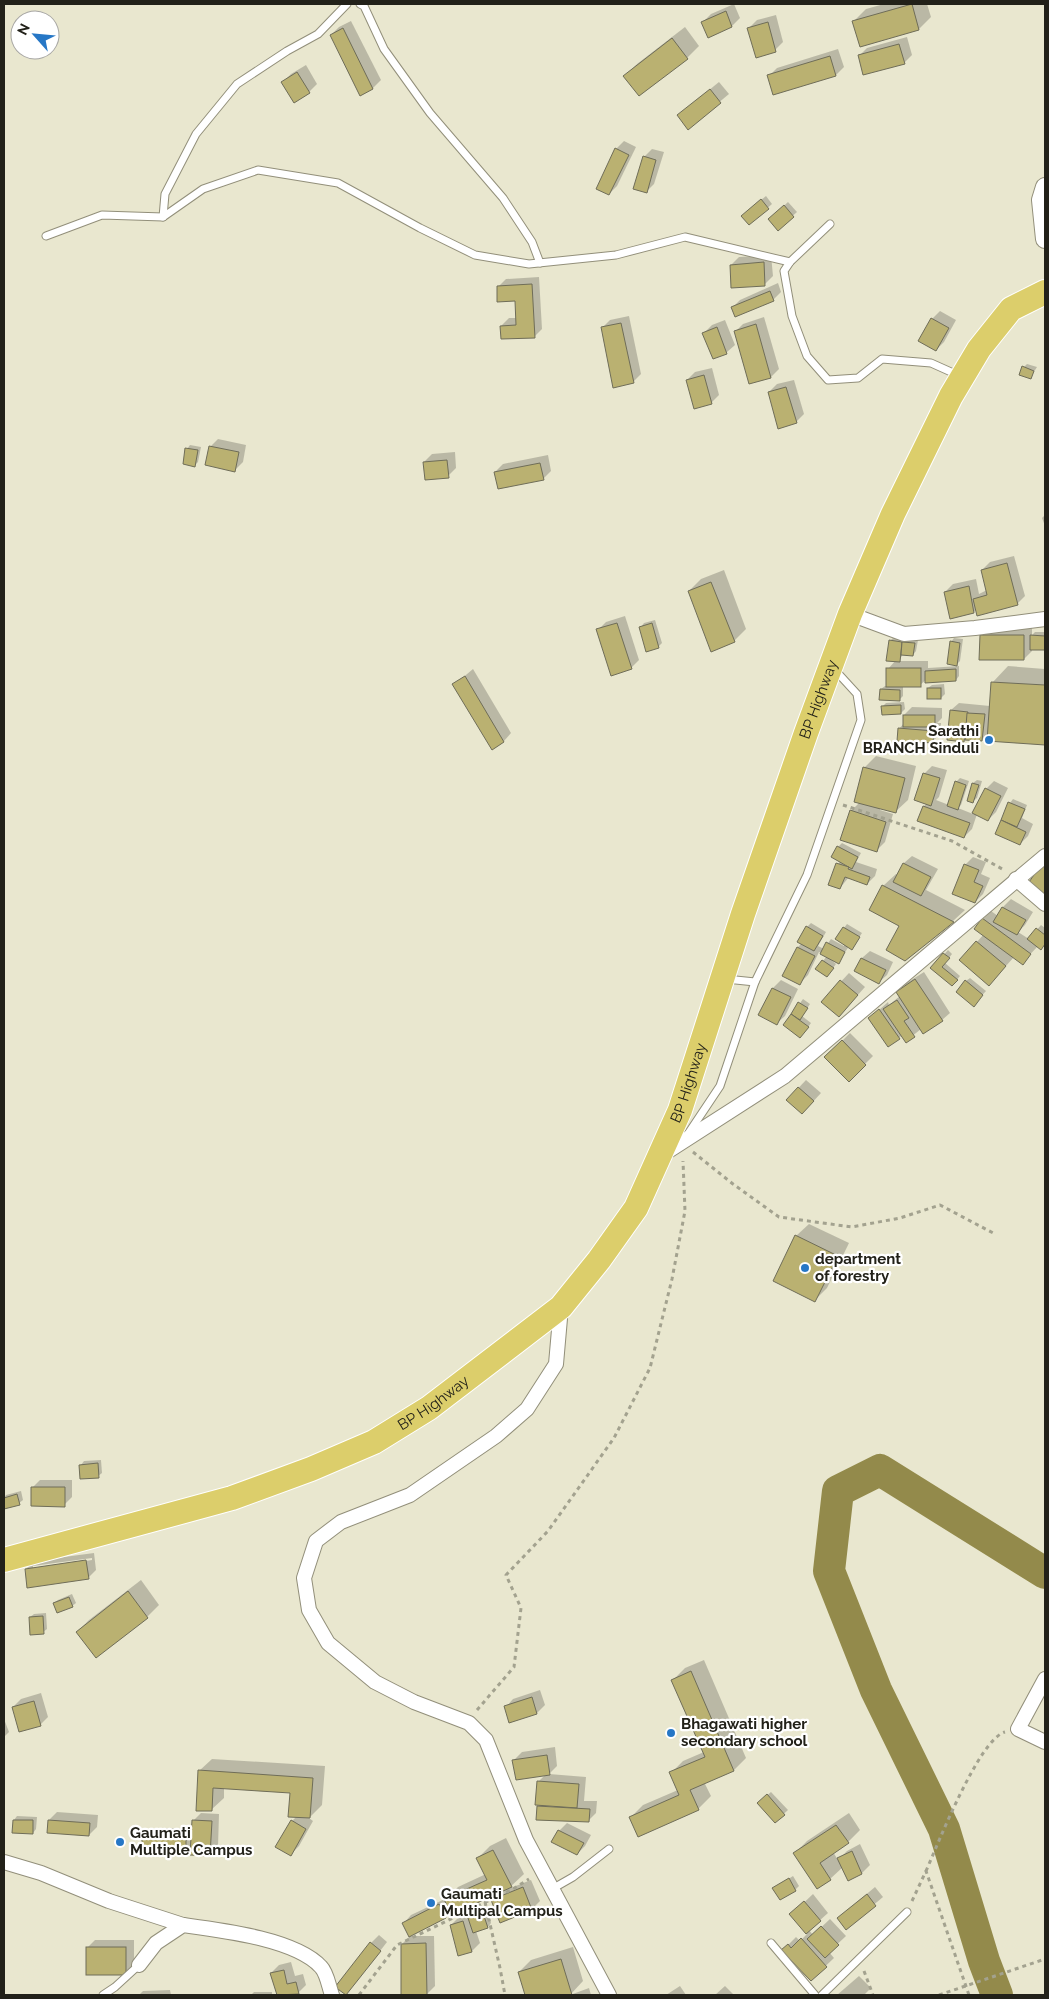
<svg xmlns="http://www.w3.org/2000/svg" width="1049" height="1999" font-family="Raleway,sans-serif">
  <rect width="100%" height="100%" fill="#e9e7cf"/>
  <g fill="#0003" fill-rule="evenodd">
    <path d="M734 4 740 18 732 26 708 36 703 22 711 14Z"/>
    <path d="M884 4H927L931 17 919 29 861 46 854 21 866 9Z"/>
    <path d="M776 15 783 42 775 50 749 28 757 20Z"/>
    <path d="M351 21 381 80 373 88 361 94 331 35 339 27Z"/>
    <path d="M685 27 699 46 687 58 625 76 637 64Z"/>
    <path d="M907 37 912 55 904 63 859 56 867 48Z"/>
    <path d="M838 49 844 67 836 75 769 76 777 68Z"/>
    <path d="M306 65 317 84 309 92 283 82 291 74Z"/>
    <path d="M719 82 729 94 688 128 687 108Z"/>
    <path d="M624 141 636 147 617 186 609 194 616 149Z"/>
    <path d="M652 149 664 152 654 184 646 192 644 157Z"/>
    <path d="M766 196 772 204 749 224 746 212Z"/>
    <path d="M788 202 797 212 778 229 770 219Z"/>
    <path d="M771 255 773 276 765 284 733 287 731 265 739 257Z"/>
    <path d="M539 277 542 329 534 337 501 326 509 318H517L516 300 498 287 506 279Z"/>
    <path d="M778 283 781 292 773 300 732 308 740 300Z"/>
    <path d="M940 311 956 320 944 342 936 350 920 341 932 319Z"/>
    <path d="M629 316 641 374 633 382 602 328 610 320Z"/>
    <path d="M764 317 779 369 771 377 750 383 735 332 743 324Z"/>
    <path d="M725 320 735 345 727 352 713 358 704 333 712 325Z"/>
    <path d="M1027 364 1037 367 1030 378 1024 367Z"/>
    <path d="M712 368 719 395 711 403 687 380 695 372Z"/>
    <path d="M794 380 804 414 796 422 769 392 777 384Z"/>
    <path d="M218 439 246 445 243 462 235 470 210 447Z"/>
    <path d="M190 445 201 447 198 462 195 465 187 449Z"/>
    <path d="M455 452 456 468 448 476 424 462 432 454Z"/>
    <path d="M548 455 551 471 543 479 495 472 503 464Z"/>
    <path d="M1045 515V526L1042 518Z"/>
    <path d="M1014 556 1025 596 1017 604 977 609 974 612 945 592 953 584 976 579 979 594 987 590 982 570 990 562Z"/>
    <path d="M724 570 746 629 734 641 689 591 701 579Z"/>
    <path d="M625 616 639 660 631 668 598 630 606 622Z"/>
    <path d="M655 620 662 643 658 647 641 627 644 623Z"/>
    <path d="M989 627 1032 628V635L1035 632H1045V649L1032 648V651L1024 659 981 635Z"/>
    <path d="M894 637 918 640 916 651 913 655 903 654 899 661H928V668L959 666V676L956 680 927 679 920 685H903V696L899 700 881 689 885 686H888V669L896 660 890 641Z"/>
    <path d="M954 638 963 639 960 661 957 664 951 642Z"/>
    <path d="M1008 666 1045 669V744L988 740 989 733 982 740 948 739 951 710 959 703 990 706 992 683Z"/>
    <path d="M473 669 511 733 504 741 492 748 454 685Z"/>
    <path d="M944 684 945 694 941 698 928 688 932 685Z"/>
    <path d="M904 702 905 709 901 713 883 706 886 703Z"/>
    <path d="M912 707 942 708V718L937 723H941L940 734 932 742 899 729 904 723V715Z"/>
    <path d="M876 756 916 766 908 800 895 812 881 808 880 810 893 814 885 842 877 850 851 811 860 802 864 768Z"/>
    <path d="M932 766 947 770 939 797 936 800 949 805 956 782 960 778 969 781 961 805 958 808 973 814 986 789 994 781 1008 788 996 812 988 820 977 814 972 829 964 837 919 820 924 806 927 803 924 774Z"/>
    <path d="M977 780 982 781 977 798 973 801 968 800 973 783Z"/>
    <path d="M1013 799 1027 805 1022 818 1033 824 1028 836 1020 844 996 833 1010 803Z"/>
    <path d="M842 843 861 853 856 862 877 869 875 876 867 884 849 877 840 888 830 884 840 861 838 847Z"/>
    <path d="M912 856 938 869 926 890 965 910 953 921 905 959 901 925 883 886 896 874 898 875 904 863Z"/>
    <path d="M973 857 986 862 981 874 990 878 983 894 975 902 965 865Z"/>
    <path d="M1011 899 1033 912 1025 925 1018 932 1029 939 1041 925 1045 928V944L1041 948 1038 946 1022 963 1014 957 997 976 961 960 984 934 983 919 991 911 998 916 1003 907Z"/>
    <path d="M811 923 826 932 818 946 824 949 831 939 844 946V928L847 924 862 933 852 948 849 946 839 962 831 958 830 959 836 964 827 976 823 961 827 956 819 952 808 975 800 983 784 975 798 947 802 943 807 927Z"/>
    <path d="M948 950 952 954 945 963 960 976 956 981 932 968Z"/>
    <path d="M870 951 893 962 887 975 879 982 856 971 862 958Z"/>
    <path d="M924 972 950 1013 942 1020 921 1029 906 1041 902 1035 899 1038 870 1018 888 1002 889 1005 900 996 897 992 905 984Z"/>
    <path d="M849 973 865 987 847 1007 823 1001Z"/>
    <path d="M970 978 986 991 977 1001 966 981Z"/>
    <path d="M781 980 798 989 785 1016 777 1023 759 1015 773 988Z"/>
    <path d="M803 999 810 1004 802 1016 811 1023 804 1033 784 1025Z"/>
    <path d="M850 1033 873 1056 849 1080 826 1057Z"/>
    <path d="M806 1080 821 1093 810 1105 788 1099Z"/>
    <path d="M809 1224 849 1243 827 1288 815 1300 796 1236Z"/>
    <path d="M101 1460 102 1473 98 1476 81 1465 84 1461Z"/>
    <path d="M40 1480H72V1497L64 1505 32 1488Z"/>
    <path d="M21 1491 23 1500 19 1503 5 1507 4 1498 6 1495Z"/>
    <path d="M94 1553 96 1570 88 1578 26 1569 34 1561ZM92 1558V1560L33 1569V1566Z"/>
    <path d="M141 1580 159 1605 147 1617 96 1656 77 1632 89 1620Z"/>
    <path d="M72 1594 76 1603 72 1606 54 1603 58 1600Z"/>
    <path d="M46 1613 47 1629 43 1632 30 1617 34 1614Z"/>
    <path d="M704 1660 746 1758 734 1770 704 1782 711 1796 698 1809 639 1835 631 1817 643 1805 678 1790 671 1773 683 1761 704 1752 673 1680 685 1668Z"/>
    <path d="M540 1690 545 1705 537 1713 510 1721 506 1707 513 1699Z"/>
    <path d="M41 1693 48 1717 40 1725 13 1707 21 1699Z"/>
    <path d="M4 1719 9 1732 4 1737Z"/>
    <path d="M555 1747 557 1766 549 1774 586 1777 584 1801H597L596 1813 588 1821 538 1807 540 1804 538 1782 545 1775 514 1760 522 1752Z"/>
    <path d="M212 1759 325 1766 322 1805 309 1818 313 1821 299 1846 291 1854 292 1821 297 1816 291 1792 224 1787V1798L211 1810 199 1771Z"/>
    <path d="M771 1792 788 1810 775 1822 758 1803Z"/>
    <path d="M57 1812 98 1815 97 1827 89 1835 49 1820Z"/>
    <path d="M201 1813 219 1814 218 1847 210 1855 192 1847 186 1854 143 1836 151 1828H193V1821Z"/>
    <path d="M849 1813 860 1830 848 1842 833 1852 838 1860 847 1851 860 1844 870 1865 862 1873 848 1879 843 1867 830 1879 817 1888 794 1854 807 1841Z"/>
    <path d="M17 1816 37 1817 36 1829 33 1833 14 1820Z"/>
    <path d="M567 1823 591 1835 585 1846 577 1854 559 1831Z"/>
    <path d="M506 1838 524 1874 508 1889 531 1880 540 1901 532 1909 501 1921 492 1901 502 1890 451 1911 445 1917 404 1923 411 1915 447 1898 458 1887 486 1874 478 1858 490 1846Z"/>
    <path d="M793 1876 799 1886 795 1890 774 1888Z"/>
    <path d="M875 1887 883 1897 846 1928 838 1918Z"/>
    <path d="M813 1894 828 1913 809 1930 813 1935 830 1919 846 1936 829 1952 834 1958 811 1980 783 1950 796 1937 800 1941 807 1934 791 1915Z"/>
    <path d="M486 1907 491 1923 488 1927 476 1931 480 1943 472 1951 459 1955 451 1925 459 1917Z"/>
    <path d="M379 1935 387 1942 353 1986 371 1943Z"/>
    <path d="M410 1936H434L435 1986 427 1994 402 1944Z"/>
    <path d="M95 1940H134V1966L126 1974 87 1948Z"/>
    <path d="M573 1947 583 1981 570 1995 589 1988 591 1995H526L519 1972 531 1960Z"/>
    <path d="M291 1962 295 1976 303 1974 306 1985 298 1993 278 1995 271 1973 279 1965Z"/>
    <path d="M859 1976 871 1988 864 1995H837Z"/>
    <path d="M680 1986 686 1995H666Z"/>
    <path d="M725 1986 734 1995H715Z"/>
    <path d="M170 1990 171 1995H139L143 1991Z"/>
    <path d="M254 1992H272V1995H251Z"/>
  </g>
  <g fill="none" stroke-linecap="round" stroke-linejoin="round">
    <path stroke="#938a4b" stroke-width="32" d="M997 1995 984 1961 944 1829 876 1690 829 1571 838 1491 880 1470 1045 1573"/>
  </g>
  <g fill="#bab171" stroke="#6f6d58">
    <path d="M912 4 919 30 860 47 852 21Z"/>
    <path d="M726 11 732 27 708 38 701 22Z"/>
    <path d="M768 22 776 52 756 58 747 28Z"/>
    <path d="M343 28 373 89 360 96 330 35Z"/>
    <path d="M672 38 688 59 639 96 623 76Z"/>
    <path d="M899 44 905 64 863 75 858 55Z"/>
    <path d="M830 56 836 76 773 95 767 75Z"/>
    <path d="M297 72 310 93 294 103 281 82Z"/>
    <path d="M710 89 721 103 688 130 677 115Z"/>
    <path d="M615 148 629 155 609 195 596 189Z"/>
    <path d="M643 156 656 160 647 193 633 189Z"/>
    <path d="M761 199 769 209 749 225 741 216Z"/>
    <path d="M784 205 794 217 778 231 768 219Z"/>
    <path d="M764 262 765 286 731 288 730 265Z"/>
    <path d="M532 284 535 338 501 339 500 326 516 325 515 301 497 302V286Z"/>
    <path d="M770 291 774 301 735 317 731 307Z"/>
    <path d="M931 318 949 328 936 351 918 341Z"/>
    <path d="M621 323 634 383 613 388 601 327Z"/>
    <path d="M756 324 771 378 749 384 734 331Z"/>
    <path d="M717 327 727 354 713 359 702 333Z"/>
    <path d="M1022 366 1034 371 1031 379 1019 375Z"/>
    <path d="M704 375 712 404 694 409 686 380Z"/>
    <path d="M786 387 797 423 778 429 768 392Z"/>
    <path d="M209 446 239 452 235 472 205 465Z"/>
    <path d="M185 448 198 450 195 467 183 464Z"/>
    <path d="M447 460 449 478 425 480 423 462Z"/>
    <path d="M540 463 544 480 498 489 494 472Z"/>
    <path d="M1007 563 1018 605 977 616 973 599 987 595 981 570Z"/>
    <path d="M711 582 735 642 711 652 688 591Z"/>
    <path d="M969 586 974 613 950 619 944 592Z"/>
    <path d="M617 623 632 669 611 676 596 629Z"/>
    <path d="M652 623 659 648 646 652 639 627Z"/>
    <path d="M980 635H1024V660H979Z"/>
    <path d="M1030 635 1045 636V650H1030Z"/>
    <path d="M889 640 902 642 900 662 886 661Z"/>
    <path d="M950 641 960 643 957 666 947 664Z"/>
    <path d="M902 642 915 643 913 656 901 655Z"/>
    <rect x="886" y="668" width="35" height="19"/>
    <path d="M956 669V681L925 683V671Z"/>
    <path d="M465 676 504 742 492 750 452 684Z"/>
    <path d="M991 682 1045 685V745L987 741Z"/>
    <rect x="927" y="688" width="14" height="11"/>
    <path d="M880 689 900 690V701L879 700Z"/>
    <path d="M901 705V714L882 715 881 706Z"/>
    <path d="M950 710 968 712 964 742 947 740Z"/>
    <path d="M967 713 985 714 982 741 965 740Z"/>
    <rect x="903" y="715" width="32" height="12"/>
    <path d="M898 728 934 731 933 743 897 741Z"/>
    <path d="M863 767 905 778 896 813 854 802Z"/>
    <path d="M923 773 940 778 931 806 914 800Z"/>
    <path d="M955 781 966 785 958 810 947 806Z"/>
    <path d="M972 783 979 785 973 803 967 801Z"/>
    <path d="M985 788 1001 796 988 821 972 813Z"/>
    <path d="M1008 802 1025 809 1017 827 1001 820Z"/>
    <path d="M923 806 970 823 964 838 917 821Z"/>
    <path d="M850 810 886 822 877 852 840 840Z"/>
    <path d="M1001 820 1026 832 1020 845 995 834Z"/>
    <path d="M837 846 858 857 852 869 831 857Z"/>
    <path d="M1045 859V897L1027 885Z"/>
    <path d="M836 863 849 867 848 869 870 877 867 885 845 877 840 889 828 885Z"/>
    <path d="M903 863 931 877 921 896 893 882Z"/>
    <path d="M964 864 979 870 974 882 983 886 975 903 952 894Z"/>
    <path d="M882 885 954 922 905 961 886 950 899 926 869 910Z"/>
    <path d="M1002 907 1026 920 1017 935 993 922Z"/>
    <path d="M982 918 1031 954 1023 965 974 929Z"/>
    <path d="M806 926 823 936 814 951 797 942Z"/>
    <path d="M843 927 860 937 852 950 835 939Z"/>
    <path d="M1036 928 1045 935V944L1041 950 1027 939Z"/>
    <path d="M976 941 1006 966 989 986 959 960Z"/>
    <path d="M826 942 845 952 839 964 820 954Z"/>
    <path d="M797 947 815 956 800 985 782 976Z"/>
    <path d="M943 953 950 958 942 967 958 980 952 986 930 968Z"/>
    <path d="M861 958 886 970 879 984 854 971Z"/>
    <path d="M822 960 834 968 827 977 815 969Z"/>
    <path d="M915 979 943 1021 923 1034 896 992Z"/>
    <path d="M840 980 858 995 839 1017 821 1002Z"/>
    <path d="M965 980 983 995 974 1007 956 992Z"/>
    <path d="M772 988 791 997 777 1025 758 1015Z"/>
    <path d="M897 1000 909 1018 904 1021 915 1037 906 1043 883 1009Z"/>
    <path d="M798 1002 808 1008 800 1020 791 1014Z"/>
    <path d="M879 1009 900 1039 888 1047 868 1018Z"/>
    <path d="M791 1014 809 1027 800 1038 783 1025Z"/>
    <path d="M842 1040 866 1065 849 1082 824 1057Z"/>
    <path d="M798 1087 814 1101 802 1114 786 1100Z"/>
    <path d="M795 1235 838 1256 815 1302 773 1281Z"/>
    <path d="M98 1463 99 1478 80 1479 79 1465Z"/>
    <path d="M31 1487H65V1507L31 1506Z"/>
    <path d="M17 1494 20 1505 4 1509V1498Z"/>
    <path d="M86 1560 89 1579 27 1588 25 1569Z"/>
    <path d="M128 1591 148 1618 96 1658 76 1632Z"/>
    <path d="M69 1597 73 1607 57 1613 53 1603Z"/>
    <path d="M43 1616 44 1634 30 1635 29 1617Z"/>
    <path d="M691 1671 734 1771 690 1790 699 1810 638 1837 629 1817 679 1795 669 1772 705 1757 671 1680Z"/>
    <path d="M532 1697 537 1714 509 1723 504 1706Z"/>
    <path d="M34 1701 41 1726 19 1732 12 1707Z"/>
    <path d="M547 1755 550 1775 516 1780 512 1760Z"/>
    <path d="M198 1770 313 1778 310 1818 288 1817 290 1793 213 1788 212 1811H196Z"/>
    <path d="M537 1781 579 1784 577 1808 535 1805Z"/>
    <path d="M767 1794 785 1815 775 1823 757 1803Z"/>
    <path d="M537 1806 590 1809 589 1822 536 1820Z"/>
    <path d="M13 1820H33V1834L12 1833Z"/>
    <path d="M48 1820 90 1823 89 1836 47 1833Z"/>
    <path d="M192 1820 212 1821 210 1856 190 1855Z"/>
    <path d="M291 1820 306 1829 291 1856 275 1847Z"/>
    <path d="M836 1825 849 1843 820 1863 831 1880 817 1889 793 1853Z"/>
    <path d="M558 1830 584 1843 577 1855 551 1842Z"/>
    <rect x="142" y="1835" width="44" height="20"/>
    <path d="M493 1850 512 1887 451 1915 444 1899 487 1880 476 1858Z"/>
    <path d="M852 1851 862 1874 848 1881 837 1858Z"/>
    <path d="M789 1878 796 1891 780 1900 772 1888Z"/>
    <path d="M523 1887 532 1910 500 1923 491 1900Z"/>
    <path d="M867 1894 876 1906 846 1930 837 1918Z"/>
    <path d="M804 1901 821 1921 806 1934 789 1914Z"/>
    <path d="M439 1904 446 1918 409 1937 402 1923Z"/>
    <path d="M482 1910 488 1928 473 1933 467 1915Z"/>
    <path d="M463 1921 472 1952 458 1956 450 1925Z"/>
    <path d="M821 1926 839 1945 825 1958 807 1939Z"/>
    <path d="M801 1938 827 1967 811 1981 781 1950 788 1944 791 1948Z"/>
    <path d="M370 1942 381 1951 346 1995 335 1987Z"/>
    <path d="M426 1943 427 1995H401V1944Z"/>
    <rect x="86" y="1947" width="40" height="28"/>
    <path d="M561 1959 572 1995H525L518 1972Z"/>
    <path d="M284 1970 287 1984 296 1982 299 1994 277 1995 270 1973Z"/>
  </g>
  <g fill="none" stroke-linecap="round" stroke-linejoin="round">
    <defs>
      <g id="service">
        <path d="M360 4 364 6 384 49 430 113 503 198 532 242 540 263"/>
        <path d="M163 217 165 194 196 134 237 84 287 51 318 34 347 4"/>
        <path d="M830 224 790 262 784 271 792 316 807 356 828 380 858 378 882 359 931 363 960 376"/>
        <path d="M46 236 102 215 163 217 203 189 258 170 338 183 420 228 475 255 529 264 616 255 685 237 790 262"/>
        <path d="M726 979 755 982 807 875 861 720 857 694 835 670"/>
        <path d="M688 1134 720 1086 755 982"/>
        <path d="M552 1889 573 1877 609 1849"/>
        <path d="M771 1943 815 1995"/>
        <path d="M103 1995 115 1987 139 1965"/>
        <path d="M822 1995 907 1912"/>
      </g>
      <g id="minor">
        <path d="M850 614 904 634 975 628 1045 619"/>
        <path d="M1016 879 1045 904"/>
        <path d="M662 1155 785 1076 1045 856"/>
        <path d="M561 1307 556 1364 527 1409 496 1436 410 1495 341 1522 316 1541 304 1578 309 1610 328 1643 375 1682 414 1702 469 1723 486 1740 526 1840 609 1995"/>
        <path d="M1045 1679 1018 1729 1045 1742"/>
        <path d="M4 1862 41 1873 109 1901 183 1925"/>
        <path d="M139 1965 156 1943 183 1925C220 1930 296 1939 321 1967 327 1973 329 1987 332 1995"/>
      </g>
      <path id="tertiary" d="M1045 187 1041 200 1045 239"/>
      <g id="trunk">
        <path id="s1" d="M4 1560 232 1498 311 1469 374 1442 429 1408 561 1307 599 1260 636 1208 680 1110 743 914 806 733 850 614 893 514 951 396 979 349 1011 309 1045 292"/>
      </g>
    </defs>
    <use href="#service" stroke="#928f7a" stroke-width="9"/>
    <use href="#minor" stroke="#928f7a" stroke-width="16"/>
    <use href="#tertiary" stroke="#928f7a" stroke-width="20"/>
    <use href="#trunk" stroke="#fff" stroke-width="26"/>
    <g stroke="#a3a28f" stroke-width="3" stroke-dasharray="4 4" stroke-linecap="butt">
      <path d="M843 805 952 841 1004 870"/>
      <path d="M693 1152 733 1184 779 1217 852 1227 900 1218 940 1205 995 1234"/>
      <path d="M477 1710 514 1667 521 1608 506 1575 548 1531 614 1438 650 1368 672 1279 685 1211 683 1161"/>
      <path d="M926 1871C938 1844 979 1739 1005 1732"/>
      <path d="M912 1901 926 1871 969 1995"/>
      <path d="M485 1902 500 1968 505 1995"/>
      <path d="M864 1971 873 1995"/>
      <path d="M359 1995 397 1945 513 1889 529 1879"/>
    </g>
    <use href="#service" stroke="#fff" stroke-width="7"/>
    <use href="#minor" stroke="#fff" stroke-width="14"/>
    <use href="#tertiary" stroke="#fff" stroke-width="18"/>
    <use href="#trunk" stroke="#dcce6b" stroke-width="24"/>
    <path stroke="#a3a28f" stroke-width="3" stroke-dasharray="4 4" stroke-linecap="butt" d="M939 1995 1045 1959"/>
  </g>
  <g fill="#2677c6" stroke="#fff" stroke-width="2">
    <circle cx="989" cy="740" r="5"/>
    <circle cx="805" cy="1268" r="5"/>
    <circle cx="671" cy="1733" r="5"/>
    <circle cx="120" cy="1842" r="5"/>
    <circle cx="431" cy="1903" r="5"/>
  </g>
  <g text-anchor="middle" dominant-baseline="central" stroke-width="4.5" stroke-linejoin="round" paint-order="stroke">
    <g font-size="15" fill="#222119" stroke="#fff">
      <text stroke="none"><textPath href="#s1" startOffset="1285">BP Highway</textPath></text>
      <text stroke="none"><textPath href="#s1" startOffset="880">BP Highway</textPath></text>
      <text stroke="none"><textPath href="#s1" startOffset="460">BP Highway</textPath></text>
    </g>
    <g font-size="15" font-weight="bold" fill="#222119" stroke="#fff" text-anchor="start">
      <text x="979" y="731" text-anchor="end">Sarathi<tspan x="979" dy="17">BRANCH Sinduli</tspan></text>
      <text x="815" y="1259">department<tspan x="815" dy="17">of forestry</tspan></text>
      <text x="681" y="1724">Bhagawati higher<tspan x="681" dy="17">secondary school</tspan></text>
      <text x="130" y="1833">Gaumati<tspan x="130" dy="17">Multiple Campus</tspan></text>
      <text x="441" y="1894">Gaumati<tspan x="441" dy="17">Multipal Campus</tspan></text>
    </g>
  </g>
  <rect width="1049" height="1999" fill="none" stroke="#222119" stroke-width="10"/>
  <g transform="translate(35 35) rotate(297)"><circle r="24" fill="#ffffff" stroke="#a7a6a3"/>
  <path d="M0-4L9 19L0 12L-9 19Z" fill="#2677c6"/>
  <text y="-8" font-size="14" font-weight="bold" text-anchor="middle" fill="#222119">N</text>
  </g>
</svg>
